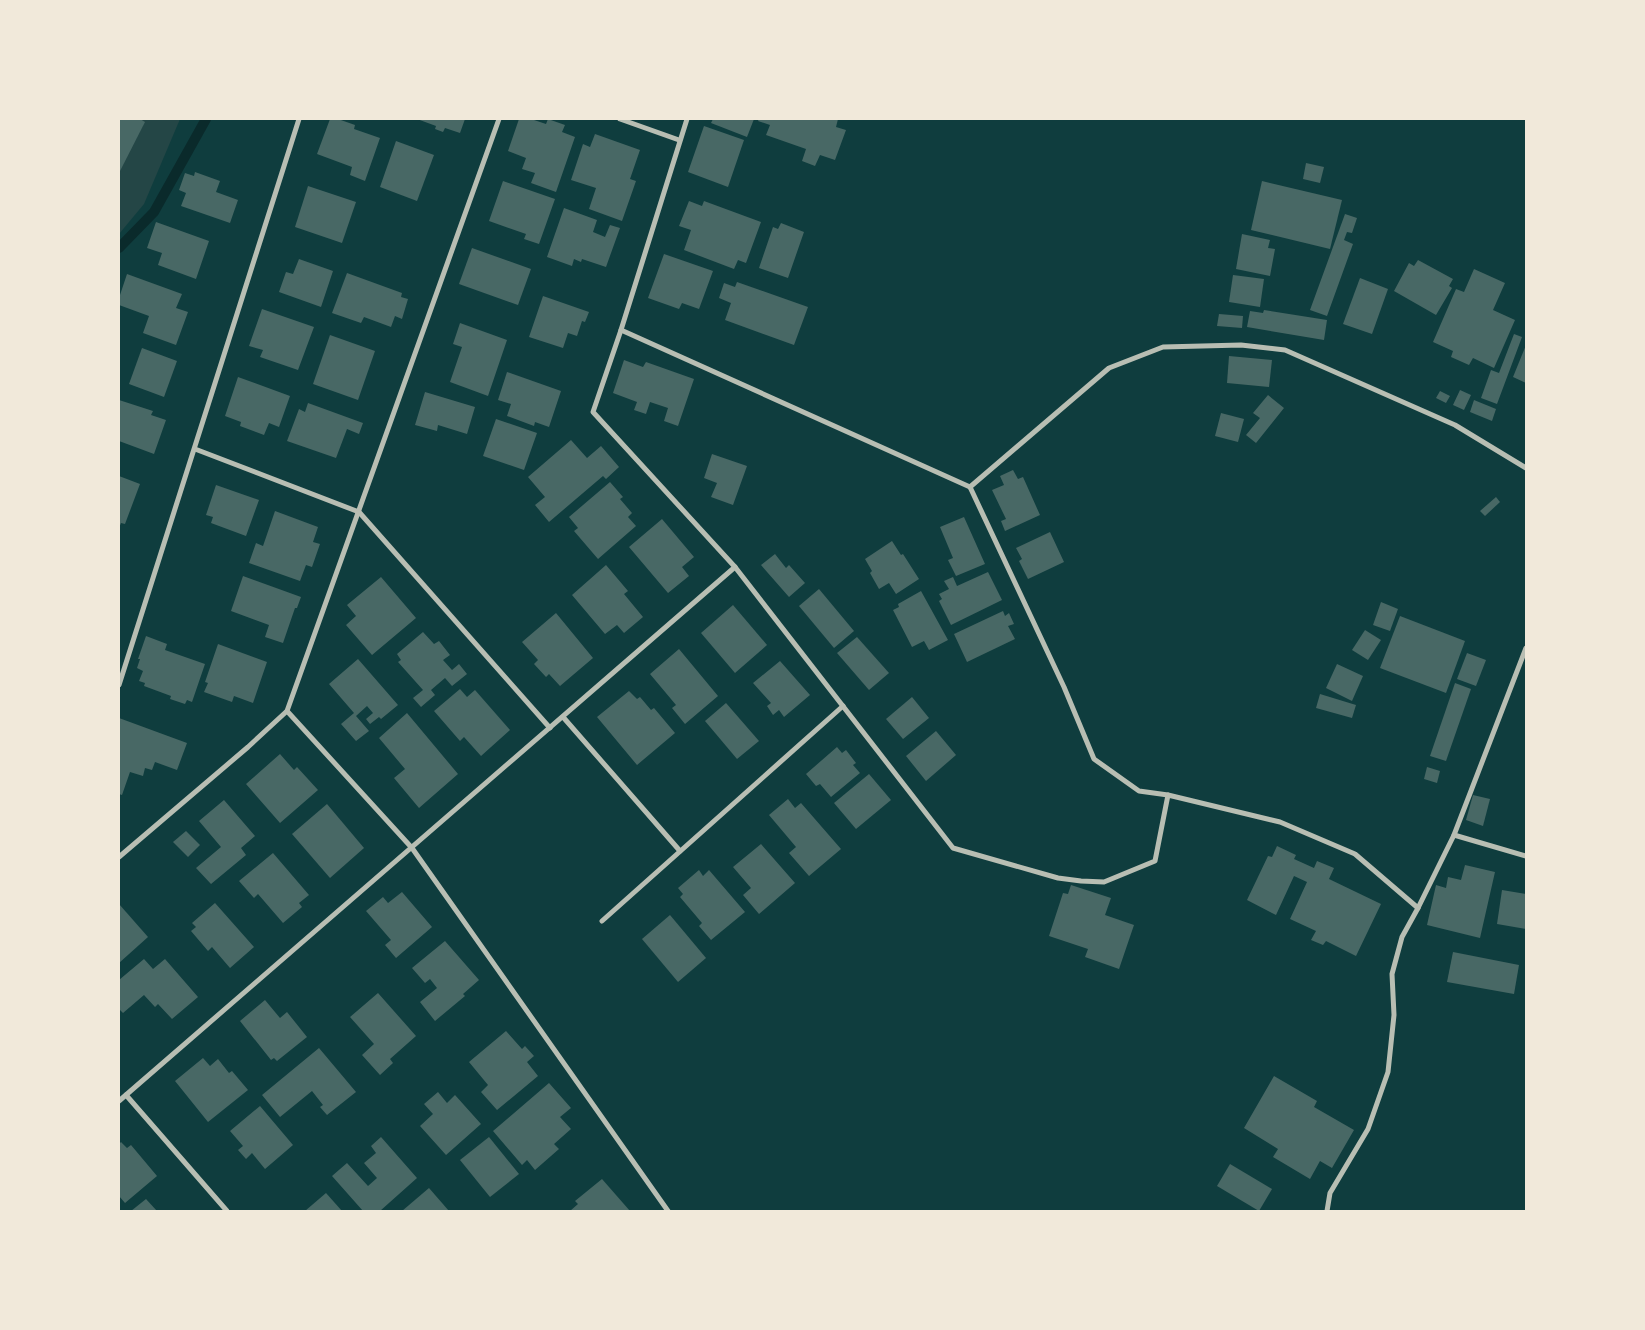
<svg xmlns="http://www.w3.org/2000/svg" width="1645" height="1330" font-family="Barlow,sans-serif">
  <rect width="100%" height="100%" fill="#0f3d3e"/>
  <path fill="#244646" d="M119 119H180L144 204 119 234Z"/>
  <g fill="none" stroke-linecap="round" stroke-linejoin="round">
    <path stroke="#0a2a2b" stroke-width="10" d="M119 248 154 212 206 119"/>
  </g>
  <g fill="#486865">
    <path d="M119 119H140L145 122 119 173Z"/>
    <path d="M330 119H338L355 125 354 129 380 138 365 181 350 175 352 167 317 154Z"/>
    <path d="M417 119H465L460 133 445 128 443 132 435 129 436 126Z"/>
    <path d="M519 119H531L546 124 548 119 565 125 562 132 575 137 556 192 531 183 535 173 522 169 526 158 508 151Z"/>
    <path d="M713 119H754L747 137 711 123Z"/>
    <path d="M759 119H838L836 127 846 130 835 160 820 155 815 166 802 161 806 149 766 135 770 125 758 121Z"/>
    <path d="M704 126 744 140 728 187 688 172Z"/>
    <path d="M595 134 640 150 630 179 636 181 622 221 589 209 596 188 571 180 583 144 590 147Z"/>
    <path d="M396 141 434 155 417 201 380 187Z"/>
    <path d="M1306 163 1324 167 1320 183 1303 179Z"/>
    <path d="M195 172 220 181 216 192 238 200 230 223 181 206 186 193 179 190 185 173 194 176Z"/>
    <path d="M503 181 555 199 539 244 524 239 526 234 489 221Z"/>
    <path d="M1262 181 1342 200 1330 249 1251 230Z"/>
    <path d="M308 186 356 202 342 243 295 227Z"/>
    <path d="M689 201 702 206 704 201 761 222 746 263 738 260 734 269 684 250 691 230 679 226Z"/>
    <path d="M564 208 597 220 593 232 605 237 610 225 620 228 606 267 582 259 581 262 574 259 572 266 547 257Z"/>
    <path d="M1345 214 1357 218 1352 233 1347 232 1344 240 1353 244 1327 316 1310 310Z"/>
    <path d="M156 222 209 241 196 279 158 265 162 253 147 248Z"/>
    <path d="M781 223 804 232 788 278 759 268 773 227 778 229Z"/>
    <path d="M1242 234 1270 240 1268 248 1275 249 1270 276 1236 269Z"/>
    <path d="M472 248 531 269 518 305 459 284Z"/>
    <path d="M664 254 713 271 699 309 682 303 679 309 648 298Z"/>
    <path d="M299 259 333 271 321 307 279 292 286 272 293 274Z"/>
    <path d="M1418 260 1453 279 1449 286 1452 288 1436 315 1394 291 1409 263 1414 266Z"/>
    <path d="M1474 269 1505 283 1493 310 1515 320 1494 368 1473 358 1469 365 1451 357 1453 351 1433 342 1456 289 1464 292Z"/>
    <path d="M347 273 402 293 401 297 408 299 402 319 395 316 391 327 364 317 361 323 332 313Z"/>
    <path d="M127 274 182 294 176 308 188 312 176 345 143 333 149 316 119 305V298Z"/>
    <path d="M1233 275 1264 279 1260 307 1229 302Z"/>
    <path d="M1360 278 1388 289 1372 334 1343 324Z"/>
    <path d="M737 282 808 307 794 345 725 320 731 303 719 298 724 283 735 287Z"/>
    <path d="M543 296 589 312 585 322 582 321 577 336 568 333 563 348 529 337Z"/>
    <path d="M262 309 314 327 298 370 260 357 263 350 249 346Z"/>
    <path d="M1264 310 1327 320 1324 340 1247 327 1250 311 1263 313Z"/>
    <path d="M1219 314 1243 316 1242 328 1217 326Z"/>
    <path d="M460 323 507 340 488 396 450 382 462 347 453 344Z"/>
    <path d="M1514 334 1522 337 1497 404 1481 398 1491 370 1499 373Z"/>
    <path d="M330 335 375 351 358 400 313 384Z"/>
    <path d="M1526 345V383L1513 377Z"/>
    <path d="M142 348 177 361 164 397 129 384Z"/>
    <path d="M1229 356 1272 360 1269 387 1227 383Z"/>
    <path d="M624 360 643 367 646 362 694 379 678 426 664 421 668 408 650 402 646 414 634 410 637 402 613 393Z"/>
    <path d="M507 372 561 391 549 427 535 422 534 426 507 416 511 404 498 400Z"/>
    <path d="M238 377 290 396 279 427 269 423 264 435 240 426 241 422 225 416Z"/>
    <path d="M1460 390 1471 395 1464 410 1453 405Z"/>
    <path d="M1440 391 1450 396 1446 403 1436 398Z"/>
    <path d="M425 392 475 407 467 434 438 425 437 431 415 425Z"/>
    <path d="M1268 395 1284 408 1256 443 1246 435 1260 418 1253 413Z"/>
    <path d="M119 400 153 411 151 415 166 420 154 454 119 441Z"/>
    <path d="M1474 400 1496 409 1492 421 1470 412Z"/>
    <path d="M308 403 363 423 359 434 347 429 336 458 287 441 299 409 305 412Z"/>
    <path d="M1221 413 1244 419 1238 442 1215 436Z"/>
    <path d="M496 419 537 433 524 470 483 456Z"/>
    <path d="M571 440 587 458 601 446 619 467 606 479 603 476 549 522 535 505 545 497 528 477Z"/>
    <path d="M712 454 747 466 733 505 711 497 717 483 704 478Z"/>
    <path d="M1013 470 1018 479 1023 477 1040 515 1005 531 1001 521 1006 519 992 490 1004 485 1000 476Z"/>
    <path d="M119 476 140 484 125 524 121 523 119 528Z"/>
    <path d="M610 482 623 497 620 499 632 513 628 517 636 526 598 559 574 531 578 528 569 517Z"/>
    <path d="M216 485 259 500 246 536 211 523 213 517 206 515Z"/>
    <path d="M1496 497 1500 502 1485 516 1480 511Z"/>
    <path d="M275 511 318 527 313 542 320 544 312 567 306 565 300 581 249 563 256 543 263 546Z"/>
    <path d="M964 517 985 564 956 576 948 560 953 558 940 527Z"/>
    <path d="M662 519 694 557 682 567 689 576 668 593 629 547Z"/>
    <path d="M1050 532 1064 562 1028 579 1019 561 1022 559 1016 548Z"/>
    <path d="M892 541 901 555 903 554 919 579 896 594 889 583 879 589 870 573 872 571 865 559Z"/>
    <path d="M775 554 786 568 789 565 805 583 789 597 761 565Z"/>
    <path d="M606 565 628 591 624 594 643 617 624 633 617 625 605 634 572 595Z"/>
    <path d="M988 572 1002 600 951 625 939 601 942 599 939 594 949 589 944 581 953 577 957 586Z"/>
    <path d="M243 576 301 597 297 608H295L283 643 265 637 269 625 231 611Z"/>
    <path d="M381 577 416 618 372 655 346 625 356 616 347 605Z"/>
    <path d="M819 589 854 631 834 648 799 606Z"/>
    <path d="M921 591 948 640 929 650 924 641 912 647 893 610 899 607 898 604Z"/>
    <path d="M1381 602 1398 609 1390 631 1373 625Z"/>
    <path d="M733 605 767 645 735 673 701 633Z"/>
    <path d="M1003 611 1005 616 1009 613 1014 624 1008 626 1015 639 967 662 954 634Z"/>
    <path d="M556 613 593 658 560 686 549 674 546 677 534 664 538 660 522 642Z"/>
    <path d="M1400 616 1465 641 1446 693 1380 668Z"/>
    <path d="M1365 630 1381 640 1368 660 1352 650Z"/>
    <path d="M423 632 434 644 439 641 450 655 443 660 452 670 459 664 467 674 452 686 445 678 431 690 435 695 421 707 413 698 423 690 398 662 401 660 397 654Z"/>
    <path d="M146 636 167 644 165 650 205 664 192 702 187 700 185 704 170 699 171 696 144 686 145 683 139 681 143 671 137 668 140 659H138Z"/>
    <path d="M857 637 889 673 869 690 837 653Z"/>
    <path d="M218 644 267 662 253 703 234 696 232 702 204 692 208 683 205 682Z"/>
    <path d="M679 649 718 696 685 724 672 708 676 705 650 674Z"/>
    <path d="M1467 653 1486 660 1476 686 1457 679Z"/>
    <path d="M358 659 398 705 381 719 379 717 370 724 366 719 373 713 367 706 356 716 369 731 356 741 341 724 354 713 329 684Z"/>
    <path d="M780 661 810 695 784 717 779 710 773 715 767 706 771 703 753 683Z"/>
    <path d="M1337 664 1363 676 1352 701 1326 688Z"/>
    <path d="M1455 683 1471 689 1446 761 1430 756Z"/>
    <path d="M460 689 467 697 475 690 510 730 481 756 464 737 460 741 434 711Z"/>
    <path d="M629 691 637 699 640 697 651 710 654 708 675 733 637 765 597 717Z"/>
    <path d="M1320 694 1356 705 1352 718 1316 708Z"/>
    <path d="M912 697 929 718 903 739 886 719Z"/>
    <path d="M726 703 759 741 737 759 705 721Z"/>
    <path d="M407 713 458 774 419 808 394 778 405 769 379 738Z"/>
    <path d="M119 718 187 743 177 770 155 762 152 770 145 768 143 776 130 772 122 795 119 794Z"/>
    <path d="M936 731 956 755 926 781 906 756Z"/>
    <path d="M837 747 842 753 846 750 856 763 853 765 860 773 831 797 820 784 816 786 806 774Z"/>
    <path d="M280 754 294 770 297 767 318 790 280 823 246 784Z"/>
    <path d="M1427 767 1440 771 1437 783 1424 779Z"/>
    <path d="M869 774 891 800 856 829 834 803Z"/>
    <path d="M1473 795 1490 799 1483 826 1466 820Z"/>
    <path d="M788 799 795 808 801 803 841 849 809 876 789 853 796 847 769 815Z"/>
    <path d="M224 800 255 836 241 848 246 855 211 884 196 868 221 847 199 821Z"/>
    <path d="M327 804 364 848 330 878 292 834Z"/>
    <path d="M186 831 200 845 188 857 173 842Z"/>
    <path d="M761 844 795 883 759 914 743 895 751 888 733 867Z"/>
    <path d="M1277 846 1296 855 1294 859 1314 868 1317 861 1334 868 1329 879 1381 904 1356 956 1326 941 1323 945 1311 940 1316 931 1290 919 1307 882 1294 876 1276 915 1247 900 1268 856 1272 857Z"/>
    <path d="M273 853 309 895 299 903 302 907 283 923 258 894 254 898 239 881Z"/>
    <path d="M1465 865 1495 872 1480 938 1427 925 1436 885 1446 888 1448 877 1461 880Z"/>
    <path d="M699 870 703 876 709 870 745 912 711 940 699 926 702 923 680 897 683 894 678 888Z"/>
    <path d="M1071 885 1111 898 1105 915 1134 925 1119 969 1085 957 1088 949 1049 936 1063 893 1068 894Z"/>
    <path d="M1502 890 1526 894V929L1497 924Z"/>
    <path d="M402 892 432 927 396 958 385 945 391 940 366 911 383 897 388 903Z"/>
    <path d="M215 903 254 947 230 968 212 947 208 951 191 931 196 927 192 923Z"/>
    <path d="M119 904 148 937 119 963Z"/>
    <path d="M670 915 706 958 678 982 642 939Z"/>
    <path d="M445 941 479 980 463 994 465 996 435 1021 420 1002 437 988 430 979 425 983 412 968Z"/>
    <path d="M1453 952 1519 965 1514 994 1447 982Z"/>
    <path d="M144 959 153 969 165 959 198 997 172 1019 158 1004 155 1007 144 995 123 1013 119 1009V980Z"/>
    <path d="M378 993 416 1036 390 1059 393 1063 380 1075 362 1055 374 1044 350 1017Z"/>
    <path d="M265 1000 280 1018 287 1012 307 1037 277 1061 274 1058 271 1060 240 1021Z"/>
    <path d="M506 1031 522 1049 525 1046 534 1056 527 1062 538 1076 497 1110 481 1092 488 1085 469 1062Z"/>
    <path d="M319 1048 356 1092 327 1115 320 1107 323 1105 312 1091 280 1117 262 1095Z"/>
    <path d="M203 1058 210 1066 218 1059 229 1073 232 1071 248 1090 208 1122 175 1081Z"/>
    <path d="M1274 1076 1317 1101 1314 1107 1354 1130 1332 1168 1320 1161 1310 1179 1273 1157 1278 1149 1244 1128Z"/>
    <path d="M549 1083 571 1108 560 1117 571 1129 554 1144 559 1149 535 1170 527 1160 522 1165 493 1131Z"/>
    <path d="M438 1092 447 1103 455 1095 481 1124 446 1155 420 1126 433 1114 424 1104Z"/>
    <path d="M260 1106 293 1145 265 1169 252 1153 246 1159 238 1150 243 1146 230 1131Z"/>
    <path d="M381 1137 417 1178 380 1211H363L332 1176 347 1163 368 1186 377 1178 364 1163 376 1153 371 1146Z"/>
    <path d="M489 1137 519 1174 490 1197 460 1160Z"/>
    <path d="M121 1142 127 1148 131 1145 157 1176 125 1203 119 1196V1144Z"/>
    <path d="M1230 1164 1272 1189 1259 1211 1217 1186Z"/>
    <path d="M602 1179 630 1211H570L578 1204 575 1201Z"/>
    <path d="M429 1188 449 1211H402Z"/>
    <path d="M326 1193 342 1211H305Z"/>
    <path d="M146 1199 157 1211H131Z"/>
  </g>
  <g fill="none" stroke-linecap="round" stroke-linejoin="round">
    <g stroke="#b8beb3" stroke-width="5">
      <path d="M620 119 679 140"/>
      <path d="M687 119 621 330 593 412 735 567 953 848 1058 878 1081 881 1104 882 1155 861 1168 795 1280 822 1355 854 1418 908"/>
      <path d="M621 330 970 487 1064 687 1094 759 1139 791 1168 795"/>
      <path d="M195 449 359 512 550 728"/>
      <path d="M970 487 1109 368 1163 347 1241 345 1285 350 1455 425 1526 468"/>
      <path d="M119 685 299 119"/>
      <path d="M287 711 412 848 668 1211"/>
      <path d="M563 717 680 851"/>
      <path d="M1454 835 1526 856"/>
      <path d="M119 857 248 747 287 711 499 119"/>
      <path d="M602 921 843 706"/>
      <path d="M126 1095 227 1211"/>
      <path d="M119 1101 735 567"/>
      <path d="M1327 1211 1330 1193 1368 1129 1388 1072 1394 1015 1392 974 1402 937 1418 908 1454 835 1526 648"/>
    </g>
  </g>
  <rect width="1645" height="1330" fill="none" stroke="#f1e9da" stroke-width="240"/>
</svg>
